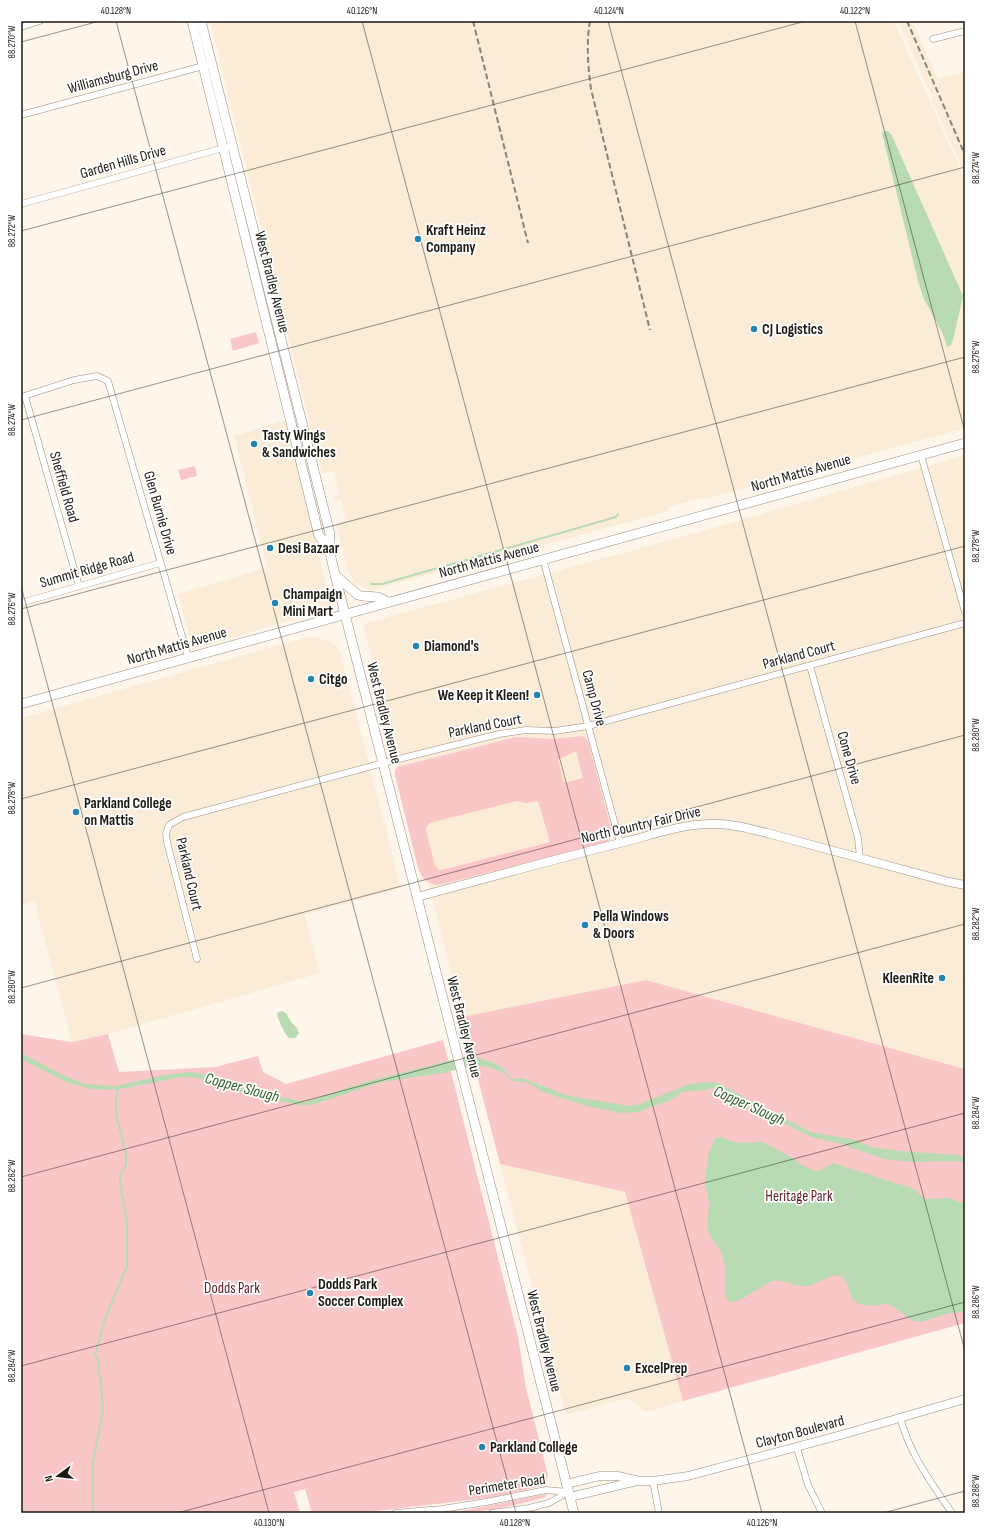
<svg xmlns="http://www.w3.org/2000/svg" width="986" height="1534" font-family="'Sofia Sans Condensed',sans-serif">
  <rect width="100%" height="100%" fill="#fef6ea"/>
  <g fill="#faecd7">
    <path d="M210 21H894L965 180V428L706 499 705 497 668 507V511L472 565 434 573 372 590 355 584 347 568 336 524 346 521 341 500 335 502 334 496 340 495 334 471 322 474Z"/>
    <path d="M898 21H912L938 79 965 72V174L932 102V97Z"/>
    <path d="M286 420 332 608 193 649 178 594 267 568 234 436Z"/>
    <path d="M965 455V1069L646 980 462 1017 363 624 696 533Z"/>
    <path d="M315 637 332 642 338 648 342 659 401 888 305 915 320 973 108 1034 72 1042 34 901 21 905V718L301 639Z"/>
    <path d="M500 1164 625 1192 683 1401 645 1412 628 1398 566 1415Z"/>
  </g>
  <g fill="#f9c7c7" fill-rule="evenodd">
    <path d="M256 332 259 343 233 351 230 339Z"/>
    <path d="M195 466 197 476 181 480 178 470Z"/>
    <path d="M583 736 588 741 610 825C612 833 613 838 606 843L438 885C427 884 421 878 418 868L395 775V770L397 767 516 737 553 739ZM576 751 583 778 564 783 558 760ZM517 801 526 803 538 801 550 842 442 870H440L435 866 426 830 427 826 430 823Z"/>
    <path d="M646 980 965 1069V1323L683 1401 625 1192 500 1164 462 1017Z"/>
    <path d="M21 1034 72 1042 108 1034 119 1072 215 1067 258 1056 263 1072 286 1084 443 1040 518 1337 526 1388 548 1475 546 1481 542 1486 495 1497 360 1513H312L305 1489 294 1492 300 1513H21Z"/>
    <path d="M546 1494V1497C516 1505 484 1513 452 1513Z"/>
  </g>
  <g fill="#b9dbb4">
    <path d="M885 131H888L892 136 963 296 953 340 951 345 947 347 943 334 924 299 918 281 882 133Z"/>
    <path d="M282 1011 286 1013 291 1022 297 1028 299 1033 295 1038H289C285 1035 277 1018 277 1013Z"/>
    <path d="M21 1053 61 1074 84 1084 116 1086 165 1075 191 1072 211 1075 242 1088 305 1102 365 1082 471 1055 496 1064 504 1069 508 1076 514 1079 522 1078 569 1096 629 1106 640 1104 689 1084 706 1082 719 1083 761 1107 811 1132 856 1140 871 1147 901 1151 958 1155 965 1157V1162L949 1161 913 1162 884 1159 841 1144 811 1137 721 1092 717 1089 712 1088 707 1090 682 1092 673 1099 639 1112 621 1113 590 1107 542 1092 530 1084 523 1082 513 1081 502 1072 487 1067 476 1065 444 1073 382 1082 318 1103 303 1106 243 1093 211 1080 196 1078 181 1077 121 1089 110 1090 91 1089 66 1082 21 1059Z"/>
    <path d="M722 1137 731 1141 739 1143 763 1142 795 1159 803 1166 813 1170 819 1171 833 1163 914 1189 925 1199 949 1198 965 1204V1312L950 1313 921 1322 911 1320 891 1305 884 1304 874 1306 859 1304 853 1300C850 1294 847 1279 841 1276 832 1272 817 1284 809 1286 798 1288 781 1278 773 1281 758 1286 745 1302 729 1302L725 1295V1267L721 1252 710 1236 707 1226 709 1202 705 1183 708 1155 715 1138Z"/>
  </g>
  <g fill="none" stroke-linecap="round" stroke-linejoin="round">
    <g stroke="#b9dbb4" stroke-width="2">
      <path d="M371 584H382L616 517 618 514"/>
      <path d="M93 1513V1463L103 1410 101 1381 98 1371 99 1362 95 1355 105 1319 127 1266V1221L120 1184V1175L126 1165V1155L116 1114V1102L118 1088"/>
    </g>
    <defs>
      <g id="minor">
        <path d="M21 27 40 21"/>
        <path d="M933 39 965 31"/>
        <path d="M21 115 207 65"/>
        <path d="M21 204 227 147"/>
        <path d="M25 396 79 586"/>
        <path d="M21 397 74 380 97 376 108 381 188 657"/>
        <path d="M921 455 965 612"/>
        <path d="M543 559 620 843"/>
        <path d="M21 603 160 563"/>
        <path d="M810 666 858 838 860 858"/>
        <path d="M197 959 167 842 166 834 169 825 183 817 383 763 499 734 526 730 555 731 588 726 965 623"/>
        <path d="M900 1417C910 1455 931 1482 952 1513"/>
        <path d="M797 1448 808 1485 822 1513"/>
        <path d="M653 1481 659 1513"/>
        <path d="M395 1513 442 1509 486 1502 546 1490 568 1492"/>
        <path d="M492 1513 529 1508 549 1503 568 1492"/>
      </g>
      <g id="tertiary">
        <path d="M417 897C483 879 549 861 616 844 646 837 677 825 708 824 728 823 747 828 767 833L949 882 965 885"/>
        <path d="M566 1484 600 1476H618L640 1481H653L688 1476 841 1435 965 1399"/>
        <path d="M570 1497 637 1481"/>
      </g>
      <g id="secondary">
        <path d="M192 21 319 536 329 548"/>
        <path d="M201 21 330 534 329 548 335 575 574 1513"/>
        <path d="M335 575 358 595 362 596 378 597 388 602"/>
        <path d="M21 704 965 443"/>
      </g>
    </defs>
    <use href="#minor" stroke="#978f81" stroke-width="7"/>
    <use href="#tertiary" stroke="#978f81" stroke-width="9"/>
    <use href="#secondary" stroke="#978f81" stroke-width="10"/>
    <use href="#minor" stroke="#fff" stroke-width="6"/>
    <use href="#tertiary" stroke="#fff" stroke-width="8"/>
    <use href="#secondary" stroke="#fff" stroke-width="9"/>
    <g stroke="#89837a" stroke-width="2" stroke-dasharray="6 3" stroke-linecap="butt">
      <path d="M473 21 528 243"/>
      <path d="M590 21C586 44 588 66 591 89L650 330"/>
      <path d="M907 21 965 155"/>
    </g>
  </g>
  <path fill="none" stroke="#1c1913" stroke-width="1" stroke-opacity="0.45" d="M116 21 516 1513M362 21 762 1513M608 21 965 1351M855 21 965 432M21 42 100 21M21 231 806 21M21 420 965 167M21 586 269 1513M21 609 965 357M21 799 965 546M21 988 965 735M21 1177 965 924M21 1366 965 1113M21 1505 23 1513M177 1513 965 1302M883 1513 965 1491"/>
  <g fill="#2484b0" stroke="#fff" stroke-width="1.5">
    <circle cx="418" cy="239" r="4"/>
    <circle cx="754" cy="329" r="4"/>
    <circle cx="254" cy="444" r="4"/>
    <circle cx="270" cy="548" r="4"/>
    <circle cx="275" cy="603" r="4"/>
    <circle cx="416" cy="646" r="4"/>
    <circle cx="311" cy="679" r="4"/>
    <circle cx="537" cy="695" r="4"/>
    <circle cx="76" cy="812" r="4"/>
    <circle cx="585" cy="925" r="4"/>
    <circle cx="942" cy="978" r="4"/>
    <circle cx="310" cy="1293" r="4"/>
    <circle cx="627" cy="1368" r="4"/>
    <circle cx="482" cy="1447" r="4"/>
  </g>
  <g text-anchor="middle" dominant-baseline="central" stroke-width="3.5" stroke-linejoin="round" paint-order="stroke">
    <g font-size="15" fill="#1c1913" stroke="#fff">
      <text transform="translate(113 77) rotate(-15)">Williamsburg Drive</text>
      <text transform="translate(123 162) rotate(-16)">Garden Hills Drive</text>
      <text transform="translate(272 282) rotate(76)">West Bradley Avenue</text>
      <text transform="translate(801 473) rotate(-16)">North Mattis Avenue</text>
      <text transform="translate(64 487) rotate(74)">Sheffield Road</text>
      <text transform="translate(160 513) rotate(74)">Glen Burnie Drive</text>
      <text transform="translate(489 560) rotate(-15)">North Mattis Avenue</text>
      <text transform="translate(87 570) rotate(-16)">Summit Ridge Road</text>
      <text transform="translate(177 646) rotate(-16)">North Mattis Avenue</text>
      <text transform="translate(799 655) rotate(-15)">Parkland Court</text>
      <text transform="translate(594 698) rotate(75)">Camp Drive</text>
      <text transform="translate(384 713) rotate(76)">West Bradley Avenue</text>
      <text transform="translate(485 726) rotate(-11)">Parkland Court</text>
      <text transform="translate(849 758) rotate(74)">Cone Drive</text>
      <text transform="translate(641 825) rotate(-13)">North Country Fair Drive</text>
      <text transform="translate(189 874) rotate(77)">Parkland Court</text>
      <text transform="translate(464 1027) rotate(76)">West Bradley Avenue</text>
      <text transform="translate(544 1341) rotate(76)">West Bradley Avenue</text>
      <text transform="translate(800 1432) rotate(-15)">Clayton Boulevard</text>
      <text transform="translate(507 1485) rotate(-9)">Perimeter Road</text>
    </g>
    <g font-size="15" font-weight="bold" fill="#1c1913" stroke="#fff" text-anchor="start">
      <text x="426" y="230">Kraft Heinz<tspan x="426" dy="17">Company</tspan></text>
      <text x="762" y="329">CJ Logistics</text>
      <text x="262" y="435">Tasty Wings<tspan x="262" dy="17">&amp; Sandwiches</tspan></text>
      <text x="278" y="548">Desi Bazaar</text>
      <text x="283" y="594">Champaign<tspan x="283" dy="17">Mini Mart</tspan></text>
      <text x="424" y="646">Diamond's</text>
      <text x="319" y="679">Citgo</text>
      <text x="529" y="695" text-anchor="end">We Keep it Kleen!</text>
      <text x="84" y="803">Parkland College<tspan x="84" dy="17">on Mattis</tspan></text>
      <text x="593" y="916">Pella Windows<tspan x="593" dy="17">&amp; Doors</tspan></text>
      <text x="934" y="978" text-anchor="end">KleenRite</text>
      <text x="318" y="1284">Dodds Park<tspan x="318" dy="17">Soccer Complex</tspan></text>
      <text x="635" y="1368">ExcelPrep</text>
      <text x="490" y="1447">Parkland College</text>
    </g>
    <g font-size="15" fill="#5e1d23" stroke="#fff">
      <text x="799" y="1196">Heritage Park</text>
      <text x="232" y="1288">Dodds Park</text>
    </g>
    <g font-size="16" font-style="italic" fill="#315e2a" stroke="#fff">
      <text transform="translate(242 1088) rotate(15)">Copper Slough</text>
      <text transform="translate(749 1106) rotate(24)">Copper Slough</text>
    </g>
  </g>
  <rect width="986" height="1534" fill="none" stroke="#ffffff" stroke-width="44"/>
  <g transform="translate(58 1476) rotate(255)" stroke="#ffffff" stroke-width="3" paint-order="stroke">
  <path d="M0-3L7 15L0 10L-7 15Z" fill="#1c1913"/>
  <text y="-6" font-size="11" font-weight="bold" text-anchor="middle" fill="#1c1913">N</text>
  </g>
  <rect x="22" y="22" width="942" height="1490" fill="none" stroke="#1c1913" stroke-width="1.5"/>
  <g font-size="10" text-anchor="middle" fill="#1c1913">
    <text x="116" y="14">40.128°N</text>
    <text x="362" y="14">40.126°N</text>
    <text x="609" y="14">40.124°N</text>
    <text x="855" y="14">40.122°N</text>
    <text transform="translate(11 42) rotate(-90)" y="4">88.270°W</text>
    <text transform="translate(975 168) rotate(-90)" y="4">88.274°W</text>
    <text transform="translate(11 231) rotate(-90)" y="4">88.272°W</text>
    <text transform="translate(975 357) rotate(-90)" y="4">88.276°W</text>
    <text transform="translate(11 420) rotate(-90)" y="4">88.274°W</text>
    <text transform="translate(975 546) rotate(-90)" y="4">88.278°W</text>
    <text transform="translate(11 609) rotate(-90)" y="4">88.276°W</text>
    <text transform="translate(975 735) rotate(-90)" y="4">88.280°W</text>
    <text transform="translate(11 798) rotate(-90)" y="4">88.278°W</text>
    <text transform="translate(975 924) rotate(-90)" y="4">88.282°W</text>
    <text transform="translate(11 987) rotate(-90)" y="4">88.280°W</text>
    <text transform="translate(975 1113) rotate(-90)" y="4">88.284°W</text>
    <text transform="translate(11 1176) rotate(-90)" y="4">88.282°W</text>
    <text transform="translate(975 1302) rotate(-90)" y="4">88.286°W</text>
    <text transform="translate(11 1366) rotate(-90)" y="4">88.284°W</text>
    <text transform="translate(975 1491) rotate(-90)" y="4">88.288°W</text>
    <text x="269" y="1526">40.130°N</text>
    <text x="515" y="1526">40.128°N</text>
    <text x="762" y="1526">40.126°N</text>
  </g>
</svg>
